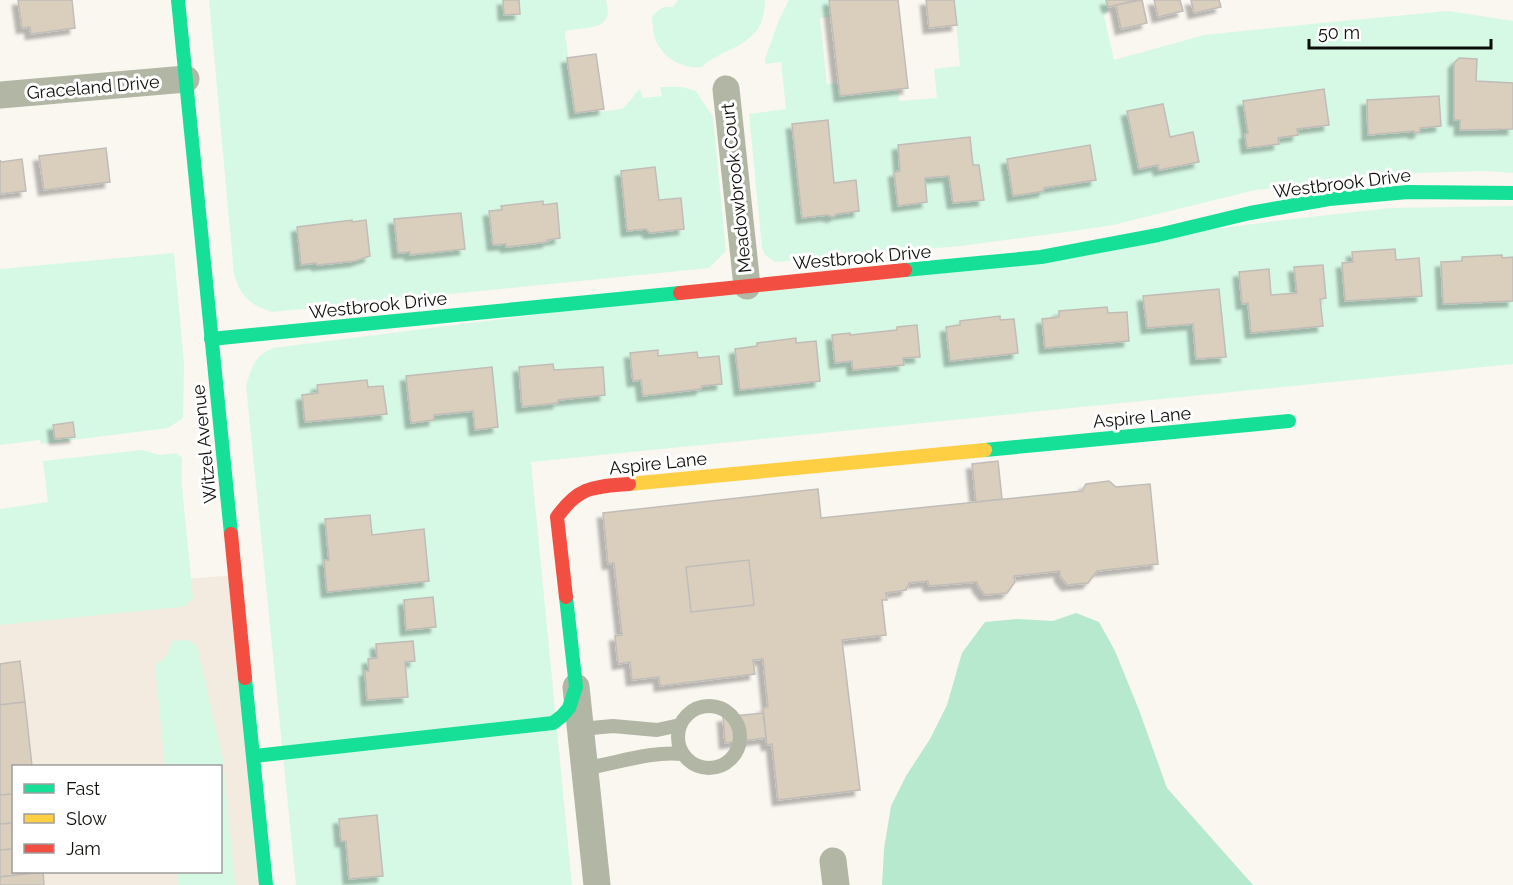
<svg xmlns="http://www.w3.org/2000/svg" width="1513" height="885" font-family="Raleway,sans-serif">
  <defs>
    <filter id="shadow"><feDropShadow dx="-5.5" dy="5.5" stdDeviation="1.5" flood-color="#0004"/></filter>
  </defs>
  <rect width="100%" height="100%" fill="#faf6f0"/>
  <path fill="#f3ebdf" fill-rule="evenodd" d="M236 575 266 885H0V594ZM14 766H220V872H14Z"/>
  <g fill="#d6f9e5">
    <path d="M209 0H606C615 30 590 27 569 30L565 32 575 113C583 112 619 111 623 108 630 103 633 95 640 89L643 98 662 96 660 87H683L696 91 713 117 726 251 709 268 272 312C251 306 240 296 234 274Z"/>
    <path d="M678 0H765V4C764 11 763 21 759 27 747 48 718 51 702 67 683 69 664 59 656 41 653 34 653 25 652 17 658 9 663 6 673 7Z"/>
    <path d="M789 0H829L831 16 820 18 827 84 838 83 840 96 898 90 899 101 937 98 934 69 960 66 954 0H1106L1108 11 1104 16 1114 60 1204 35 1321 23 1448 11 1513 21V173L1485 171 1418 173 1255 190 1113 225 1073 231 961 246 775 262 765 255 762 248 749 114 786 109 781 62 765 64V59L779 20Z"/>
    <path d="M1513 206V364L531 462 572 885H296L246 385C252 367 254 356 273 348L1292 219 1390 208Z"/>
    <path d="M174 253 184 364 183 418 168 428 41 444 40 440 0 445V269Z"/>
    <path d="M142 450 160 455 177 453 182 458V487L193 598 185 606 179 607 0 625V509L48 502 43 461Z"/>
    <path d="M188 640 197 646 223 759 235 885H178L177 872H220V766H165L155 665 167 656 172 641Z"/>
  </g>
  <path fill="#b6e9ce" d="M1076 613 1099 622 1115 651 1139 710 1167 788 1253 885H882L884 849 891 806 906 776 930 739 947 705 962 653 985 622 1017 619 1053 621Z"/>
  <g fill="#dacebd" stroke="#c0bdb8" stroke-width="1.5" filter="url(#shadow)">
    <path d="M18 0H72L75 28 31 34 30 27 22 28Z"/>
    <path d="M503 0H519L520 14 504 15Z"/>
    <path d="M829 0H898L908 88 840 96Z"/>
    <path d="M926 0H954L957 25 929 28Z"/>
    <path d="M1106 0H1138L1108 7Z"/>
    <path d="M1142 0 1147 23 1121 29 1116 5Z"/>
    <path d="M1154 0H1180L1183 11 1158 17Z"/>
    <path d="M1191 0H1219L1221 7 1194 13Z"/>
    <path d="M596 54 604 109 575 113 567 58Z"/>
    <path d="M1459 58 1477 59 1476 81 1513 83V129L1460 130V120H1454V63Z"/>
    <path d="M1324 89 1329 125 1297 129 1298 135 1278 138 1279 144 1247 148 1245 134 1248 133 1243 101Z"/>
    <path d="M1439 96 1441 126 1420 128V132L1414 133V131L1368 135 1367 100Z"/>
    <path d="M1163 104 1170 137 1193 132 1199 162 1159 170 1158 165 1139 169 1127 111Z"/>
    <path d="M828 120 834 183 856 180 859 211 837 214 833 217 827 215 802 218 792 124Z"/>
    <path d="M970 137 973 165H979L984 200 953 203 949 176 925 178 927 202 898 206 894 172 900 171 898 145Z"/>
    <path d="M1090 145 1096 180 1044 188V191L1013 196 1007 159Z"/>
    <path d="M106 148 110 182 44 190 39 156Z"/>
    <path d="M22 159 26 191 0 194V160L1 162Z"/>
    <path d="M655 167 659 200 681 198 684 229 650 233 646 229 627 231 621 171Z"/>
    <path d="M543 201V205L557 203 560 238 547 240 548 242 506 247V244L493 245 489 211 502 210 501 206Z"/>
    <path d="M461 213 465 249 410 255V252L398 253 394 219Z"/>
    <path d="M352 220V222L366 220 370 256 355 261 318 265 315 263 301 265 297 227Z"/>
    <path d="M1395 249 1396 260 1419 258 1422 296 1345 301 1342 263 1353 262 1352 252Z"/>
    <path d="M1502 255V258L1513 257V301L1443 304 1441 262 1462 261V257Z"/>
    <path d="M1323 265 1326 298 1320 299 1323 326 1251 333 1248 303 1242 304 1239 272 1269 269 1271 295 1297 293 1294 267Z"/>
    <path d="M1219 289 1226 357 1196 359 1193 324 1147 328 1143 296Z"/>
    <path d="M1107 307 1108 313 1127 312 1129 341 1045 348 1042 319 1059 317V311Z"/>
    <path d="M1000 316V320L1014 319 1018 353 950 361 946 327 960 325V321Z"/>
    <path d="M917 325 920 357 903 358 904 365 853 370 852 361 835 363 832 335 850 333V335L897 330V327Z"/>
    <path d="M796 338V343L816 341 820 381 740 390 735 349 757 346V343Z"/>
    <path d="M658 350V356L697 352 698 358 719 356 722 384 702 386 701 389 643 396 641 380 633 381 630 353Z"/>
    <path d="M553 364 554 370 603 367 605 395 558 400V403L522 407 519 367Z"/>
    <path d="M492 367 498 427 475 430 473 411 434 415V420L411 423 406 376Z"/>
    <path d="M367 380 368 387 383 386 387 414 305 422 302 395 318 393 317 385Z"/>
    <path d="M73 422 75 437 55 439 53 425Z"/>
    <path d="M998 461 1002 499 976 502 972 464Z"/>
    <path d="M1109 481 1116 487 1150 484 1158 564 1097 571 1088 583 1067 585 1060 576V571L1014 576 1015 582 1007 593 985 595 978 586 977 582 929 586 928 581 909 583 906 590 886 593 887 600H882L886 635 842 640 860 790 778 800 772 744 767 745 766 738 763 708 768 707 763 659 753 660 755 674 660 686 659 677 632 680 630 662 618 664 615 636 622 635 614 563 608 564 603 513 818 489 821 518 1082 491 1086 484Z"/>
    <path d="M370 515 372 535 424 529 429 581 327 592 324 560H329L325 519Z"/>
    <path d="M749 560 754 605 691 612 686 567Z"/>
    <path d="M433 597 436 627 406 630 404 600Z"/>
    <path d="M413 641 415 661 405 662 408 697 367 700 365 671H369L368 659 377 658 376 644Z"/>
    <path d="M20 661 25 702 0 705V664Z"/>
    <path d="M25 702 32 766H14V794L0 795V705Z"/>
    <path d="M763 713 766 738 725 743 723 717Z"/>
    <path d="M14 794V823L0 824V795Z"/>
    <path d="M377 815 383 876 349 879 346 841H341L339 819Z"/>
    <path d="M14 823V849L0 850V824Z"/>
    <path d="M14 849V872H43L0 877V850Z"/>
    <path d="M43 872 44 885H0V877Z"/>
  </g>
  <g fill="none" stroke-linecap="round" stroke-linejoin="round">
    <g stroke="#b1b6a5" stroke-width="14">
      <circle cx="709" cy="737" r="31"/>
      <path d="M581 729 613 726 657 730 680 725"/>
      <path d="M586 768C618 763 650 751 682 754"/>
    </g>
    <g stroke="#b1b6a5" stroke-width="27">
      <path d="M726 89 747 286"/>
      <path d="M0 95 186 79"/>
      <path d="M576 687 597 885"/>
      <path d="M833 861 836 885"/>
    </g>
    <g stroke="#16e098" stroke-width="14">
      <path d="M178 0 231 534"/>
      <path d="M905 270 1041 257 1158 235 1250 213 1329 199 1408 192 1513 193"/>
      <path d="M211 339 680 293"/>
      <path d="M985 450 1289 421"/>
      <path d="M245 678 266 885"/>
      <path d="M254 756 553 723 562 716 569 708 576 687 566 597"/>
    </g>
    <path stroke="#ffcf43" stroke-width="14" d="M629 484 985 450"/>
    <g stroke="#f24e42" stroke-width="14">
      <path d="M680 293 905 270"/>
      <path d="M231 534 245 678"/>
      <path d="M566 597 557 517C579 486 593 487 629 484"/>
    </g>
  </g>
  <g text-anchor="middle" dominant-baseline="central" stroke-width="6" stroke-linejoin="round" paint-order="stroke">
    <g font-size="18" fill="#0f0d09" stroke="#fff">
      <text transform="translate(93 87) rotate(-5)">Graceland Drive</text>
      <text transform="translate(1342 183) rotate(-7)">Westbrook Drive</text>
      <text transform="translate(736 188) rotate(-96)">Meadowbrook Court</text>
      <text transform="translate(862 257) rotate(-5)">Westbrook Drive</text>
      <text transform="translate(378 305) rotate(-6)">Westbrook Drive</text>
      <text transform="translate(1142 417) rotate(-5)">Aspire Lane</text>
      <text transform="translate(204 444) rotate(-96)">Witzel Avenue</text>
      <text transform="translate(658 463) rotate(-6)">Aspire Lane</text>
    </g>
  </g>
  <rect x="12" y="765" width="210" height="108" fill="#ffffff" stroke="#9f9e9d" stroke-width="1.5"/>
  <rect x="24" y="784" width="30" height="9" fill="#16e098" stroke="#9f9e9d" stroke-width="1.5"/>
  <text x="66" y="795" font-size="18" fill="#0f0d09">Fast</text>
  <rect x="24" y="814" width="30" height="9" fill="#ffcf43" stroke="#9f9e9d" stroke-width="1.5"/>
  <text x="66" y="825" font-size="18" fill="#0f0d09">Slow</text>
  <rect x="24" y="844" width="30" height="9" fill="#f24e42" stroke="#9f9e9d" stroke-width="1.5"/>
  <text x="66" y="855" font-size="18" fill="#0f0d09">Jam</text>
  <path d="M1309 39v9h182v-9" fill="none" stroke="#0f0d09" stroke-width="3"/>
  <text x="1318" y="39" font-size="18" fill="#0f0d09" stroke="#ffffff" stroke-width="4.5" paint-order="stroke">50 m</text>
</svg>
